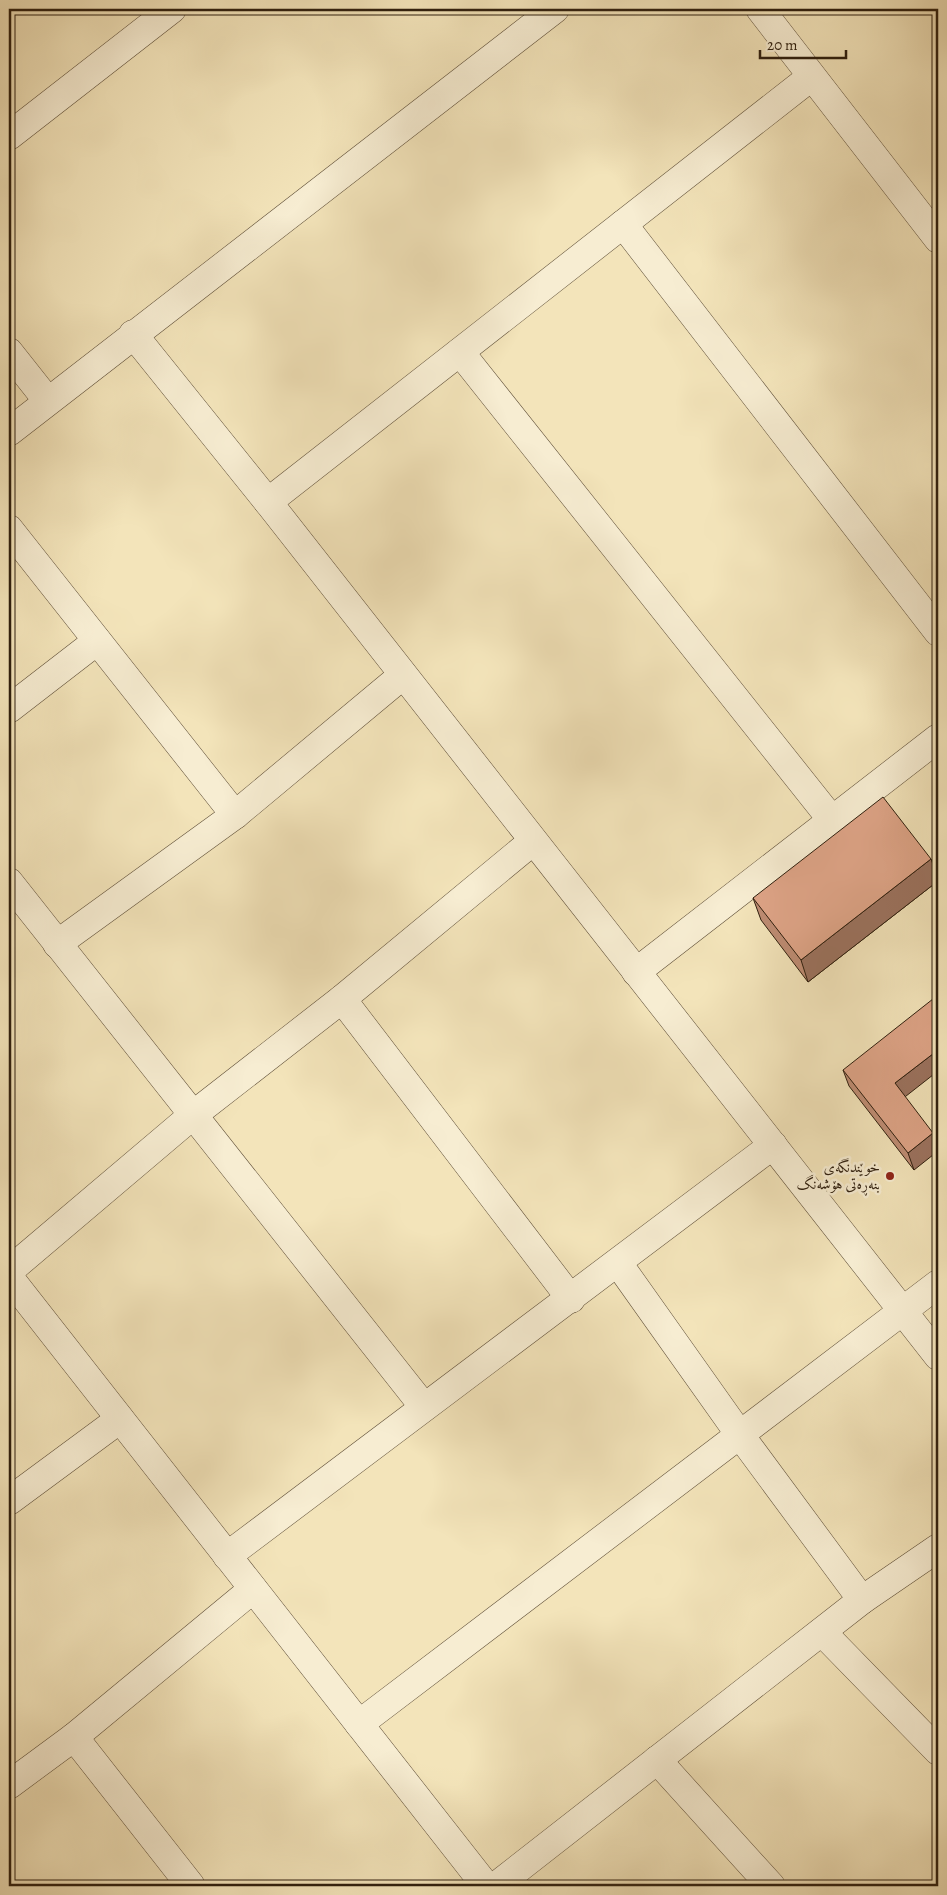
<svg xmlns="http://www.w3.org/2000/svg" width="947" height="1895" font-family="Alegreya,Amiri,serif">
  <rect width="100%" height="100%" fill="#f3e4ba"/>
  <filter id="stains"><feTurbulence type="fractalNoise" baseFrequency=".004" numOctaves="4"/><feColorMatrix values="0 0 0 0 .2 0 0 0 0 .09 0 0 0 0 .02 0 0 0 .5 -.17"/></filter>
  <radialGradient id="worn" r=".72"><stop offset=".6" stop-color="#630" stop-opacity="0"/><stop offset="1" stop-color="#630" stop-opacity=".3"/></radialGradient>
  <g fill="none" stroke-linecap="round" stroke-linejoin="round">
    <defs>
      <g id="minor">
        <path d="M760 9 938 239"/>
        <path d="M9 136 172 9"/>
        <path d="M623 224 938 632"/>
        <path d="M133 334 268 502 938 1356"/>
        <path d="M9 352 47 400"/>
        <path d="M460 352 832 820"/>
        <path d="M9 432 555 9"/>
        <path d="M268 502 811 77"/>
        <path d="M9 529 235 815"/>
        <path d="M9 709 97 641"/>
        <path d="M9 882 424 1407"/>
        <path d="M57 944 235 815 403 675"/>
        <path d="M636 972 938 738"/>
        <path d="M342 999 571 1299"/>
        <path d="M9 1271 193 1115 342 999 533 841"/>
        <path d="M9 1277 486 1886"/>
        <path d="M9 1501 120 1419"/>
        <path d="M227 1556 773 1145"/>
        <path d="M862 1600 938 1548"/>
        <path d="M822 1632 938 1751"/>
        <path d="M359 1724 938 1284"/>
        <path d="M74 1737 191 1886"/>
        <path d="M657 1760 771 1886"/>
        <path d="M9 1785 74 1737 253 1589"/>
        <path d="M496 1886 862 1600 740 1435 618 1263"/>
      </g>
    </defs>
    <use href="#minor" stroke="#605039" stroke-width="29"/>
    <use href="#minor" stroke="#f7edd2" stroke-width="28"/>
  </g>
  <g fill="#be8c73" stroke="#2f1f0e">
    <path d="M931 859 938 879V881L808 982 761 920 753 898Z"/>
    <path d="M843 1070 905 1097 914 1170 849 1086Z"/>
  </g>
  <g fill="#9b725e" stroke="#2f1f0e">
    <path d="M931 859 938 879V881L808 982 801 960Z"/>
    <path d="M938 1050V1071L901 1100 895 1083Z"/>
    <path d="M933 1133 938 1147V1151L914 1170 908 1153Z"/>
  </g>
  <g fill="#dda386" stroke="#2f1f0e">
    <path d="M883 797 931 859 801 960 753 898Z"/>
    <path d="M938 995V1050L895 1083 933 1133 908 1153 843 1070Z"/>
  </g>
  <circle fill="#8f2418" stroke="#f7edd2" stroke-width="2" cx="890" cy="1176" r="5"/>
  <g text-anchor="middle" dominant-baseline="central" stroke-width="5" stroke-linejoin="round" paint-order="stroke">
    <g font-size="15" fill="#2f1f0e" stroke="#f7edd2" text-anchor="end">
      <text x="880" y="1167">خوێندنگەی<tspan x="880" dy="17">بنەڕەتی هۆشەنگ</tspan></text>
    </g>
  </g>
  <rect width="947" height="1895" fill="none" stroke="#f3e4ba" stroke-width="30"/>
  <rect x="10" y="10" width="927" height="1875" fill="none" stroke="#2f1f0e" stroke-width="2.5"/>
  <rect x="15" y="15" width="917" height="1865" fill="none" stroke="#2f1f0e"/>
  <path d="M760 50v8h86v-8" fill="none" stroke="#2f1f0e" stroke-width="2.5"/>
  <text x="767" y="50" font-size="15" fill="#2f1f0e" stroke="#f7edd2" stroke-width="4" paint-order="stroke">20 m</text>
  <rect width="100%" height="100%" filter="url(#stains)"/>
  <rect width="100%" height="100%" fill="url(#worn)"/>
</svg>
